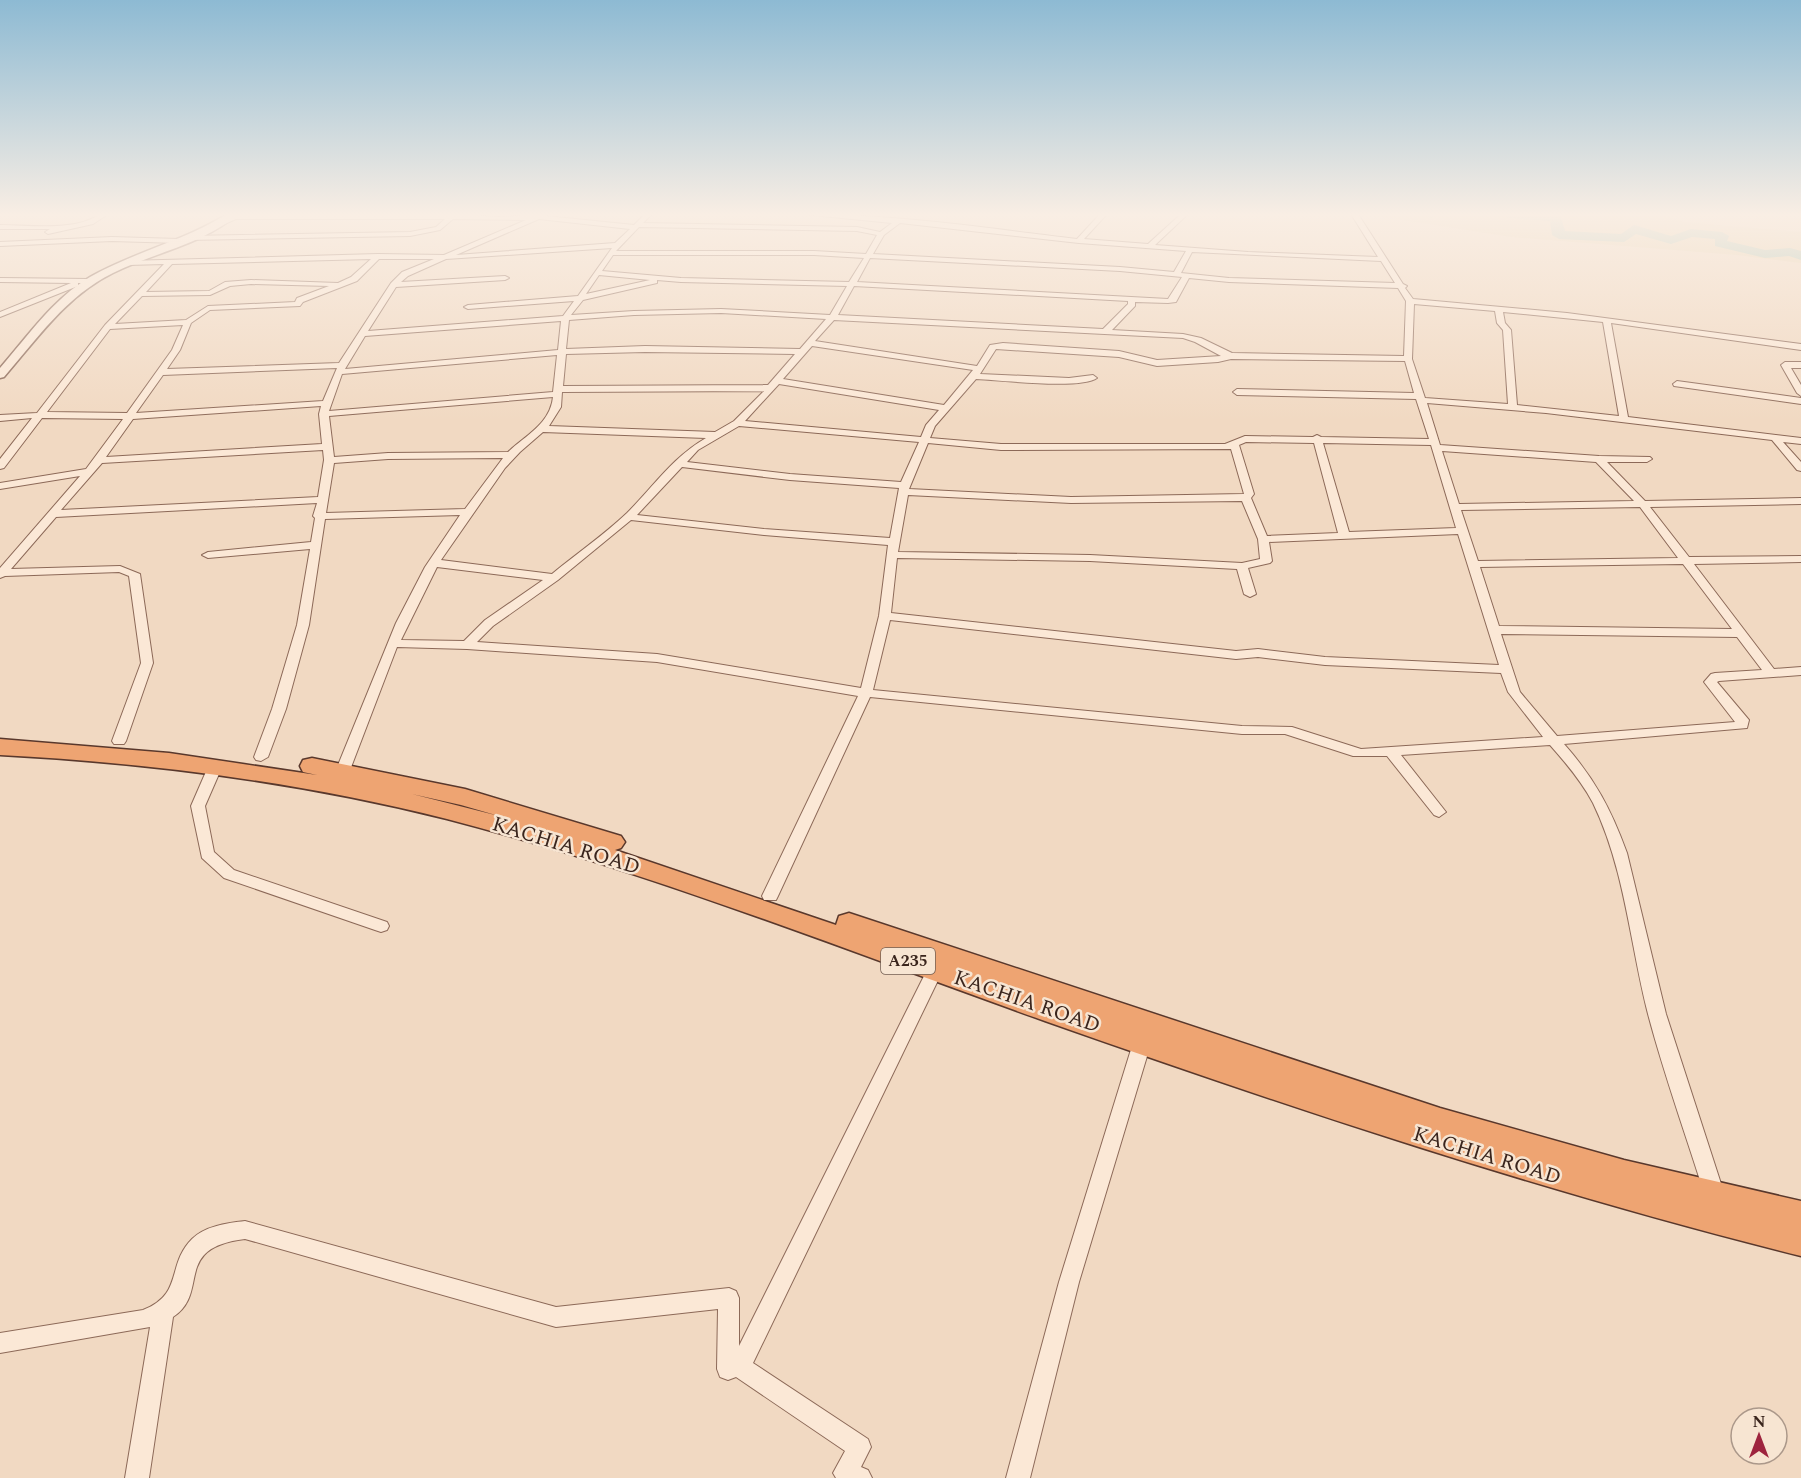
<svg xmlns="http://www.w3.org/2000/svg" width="1801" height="1478" font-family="Spectral,serif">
  <rect width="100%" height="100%" fill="#f1d9c2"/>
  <path fill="#e7d2af" d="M1365 214H1659L1684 222 1801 232V263L1737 255 1511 237Z"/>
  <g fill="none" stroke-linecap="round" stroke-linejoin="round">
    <g fill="#a4c3b4" fill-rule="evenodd">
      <path d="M1417 214H1438L1432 218Z"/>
      <path d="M1503 214 1560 215 1565 231 1621 234 1634 225 1671 236 1691 229 1722 232 1729 236 1727 241 1765 250 1790 248 1801 251V260L1789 256 1765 258 1715 246V239L1692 237 1671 244 1636 234 1624 242 1559 239 1552 235 1550 221 1509 218Z"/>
    </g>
    <defs>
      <g id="minor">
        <path d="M100 214H108L93 224 48 234 45 232 50 229H0V225C30 225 75 232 100 214Z"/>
        <path d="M297 214H453L499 217 548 214 546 216 634 225 645 214H652L643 223 857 227 880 232 892 223 802 214C894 214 986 228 1077 239L1100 214H1107L1084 239 1148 244 1181 214H1188L1155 245 1248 252 1378 257 1351 214H1358L1403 284 1407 286 1405 288 1413 299 1567 313 1801 344V350L1611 323 1628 417 1801 438V444L1783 442 1801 462V471L1797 470 1772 440 1546 413 1427 403 1440 445 1599 456 1650 457 1652 459 1647 462H1607L1645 501 1801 498V504L1650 507 1689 557 1801 556V562L1694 564 1774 669 1801 667V675L1719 681 1717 682 1749 720 1747 728 1564 744C1595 779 1611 809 1627 853L1666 1014 1725 1196 1722 1202 1715 1205 1708 1202 1705 1196C1686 1135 1664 1075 1648 1014 1630 944 1625 869 1593 803 1582 782 1566 763 1550 745L1401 755 1446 812 1439 817 1434 815 1387 756H1353L1285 734H1242L870 697 778 896 776 900H764L762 896 858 696 657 662 467 649 397 647 350 770 343 774 338 773 336 770 396 623 425 567 460 515 325 519 309 625 286 709 268 757 261 761 256 760 254 757 272 709 297 625 310 549 208 558 202 555 208 552 311 542 315 518 313 516 317 503 56 517 11 569 120 566 140 574 153 663 126 741 124 744H114L112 741 141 663 129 576 119 572 5 576 0 578V568L80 476 0 489V483L86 469 123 419 42 418 4 468 0 469V459L32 418 0 421V415L37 413 105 325 164 264 128 265H125V261L378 254 444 255 526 220 453 219 440 230 410 236 186 240 183 238 186 236 410 232 436 227 445 219H236L220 226 215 225 235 215ZM539 219 630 229 615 243 456 255ZM900 223 1079 243 1186 251 1174 272 1120 267 873 254 884 235ZM639 227 857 231 877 235 866 254 814 251H616ZM612 248 578 296 468 305 464 307 468 309 574 301 563 316 368 331 396 287 505 280 509 278 505 276 401 282 408 276 446 259ZM1192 252 1381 261 1395 283 1229 278 1181 273ZM613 255H814L864 258 849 282 681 278 602 271ZM870 258 1120 271 1182 277 1168 299 857 282ZM371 259 351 277 338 283 251 280 225 282 209 291 146 292 172 264ZM379 259H434L402 272 391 283 339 363 167 369 180 350 191 323 210 310 300 306 303 302 357 281ZM599 275 650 280 586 294ZM1189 278 1229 282 1398 288 1406 301 1404 356 1232 353 1201 338 1183 334 1112 330 1135 306V302L1168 303 1176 302ZM657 280 681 282 847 286 830 315 721 309 634 311 571 315 583 300 657 283ZM251 284 329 286 297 298 295 302 208 306 186 320 115 324 142 296 210 295 230 286ZM854 286 1128 301V304L1103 329 838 315ZM1414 304 1495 311 1497 323 1503 330 1508 404 1425 398 1412 359ZM1503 312 1603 322 1619 416 1517 405 1511 330 1505 323ZM721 313 826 319 800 349 645 346 566 349 569 320 634 315ZM834 320 1183 338 1195 342 1221 356 1157 360 1119 351 1003 343 990 345 977 366 815 341ZM561 321 558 350 345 369 365 336ZM183 325 172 350 127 413 47 412 110 329ZM812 346 973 370 944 405 783 379ZM996 349 1119 357 1157 366 1218 362 1231 359 1405 361 1414 393 1237 389 1233 392 1237 395 1416 399 1429 439 1321 437 1317 435 1313 437 1245 436 1225 444H1001L930 438 935 426 976 379C1001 380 1080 390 1097 378L1093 375 1069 378 980 374ZM645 352 795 354 768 385 563 386 566 354ZM557 355 553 392 329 411 342 374ZM337 368 323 401 136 413 163 375ZM779 384 939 410 926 425 921 437 745 421ZM764 391 734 421 715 432 549 426 561 407 562 392ZM553 397C550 424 526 435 508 452L388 453 334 457 329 416ZM321 406 319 414 322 444 106 457 133 419ZM739 426 919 442 901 482 790 474 687 462 698 450ZM543 432 706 438C674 456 653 487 627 513 604 535 576 554 552 574L441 560 505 468 520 452ZM1246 442 1314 443 1338 533 1267 536 1251 498 1254 494 1239 445ZM928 443 1001 450 1231 449 1244 494 1071 497 909 489ZM1323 443 1431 445 1456 528 1349 532ZM323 450 324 460 318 497 61 510 102 463ZM1442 451 1596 462 1634 501 1459 504ZM503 458 465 509 326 513 334 463 388 459ZM682 467 790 480 899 488 890 538 764 529 637 515ZM908 495 1071 503 1242 501 1258 539 1260 559 1242 563 1090 555 898 552ZM1640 507 1678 558 1478 561 1461 510ZM631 520 764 535 888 545 879 616 861 688 657 654 477 642 493 626 558 580ZM1458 534 1499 665 1325 657 1258 649 1236 651 891 613 897 558 1090 561 1237 569 1244 594 1250 597 1256 594 1248 568 1270 563 1272 561 1269 542ZM1683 564 1732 629 1499 626 1480 567ZM437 567 543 580 485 620 464 641 401 640ZM890 620 1236 659 1258 657 1325 665 1501 673 1508 692 1543 737 1361 749 1292 727 1242 726 873 690ZM1501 634 1737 637 1762 670 1715 673 1711 674 1704 682 1735 722 1557 736 1520 692Z"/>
        <path d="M112 237 179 239 182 241 179 243 112 241 0 246V242Z"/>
        <path d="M0 278 90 279 94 281 90 283H78V286L0 317V312L71 283 0 282Z"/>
        <path d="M1785 362H1801V368H1791L1801 385V396L1797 393 1781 365Z"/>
        <path d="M1677 381 1801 398V404L1674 386 1673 384Z"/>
        <path d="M215 763 222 767 205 806 214 852 234 870 387 922 389 926 387 930 381 932 375 930 224 878 202 858 191 806 208 767Z"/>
        <path d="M935 964 941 966 943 970 753 1363 868 1439 871 1447 861 1467 868 1470 872 1478H836L833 1473 845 1451 736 1377 728 1380 720 1377 717 1369 718 1309 556 1327 245 1239C171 1248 211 1292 173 1317L149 1478H125L150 1327 0 1353V1333L143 1310C184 1294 166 1265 192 1239 205 1226 227 1223 245 1221L556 1307 729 1288 736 1291 739 1298V1346L929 966Z"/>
        <path d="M1142 1036 1148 1038 1151 1043 1079 1282 1030 1478H1006L1059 1282 1133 1043 1136 1038Z"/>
      </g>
      <path id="tertiary" d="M227 214H238C204 244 153 253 113 273 66 296 37 339 4 377L0 378V368C28 336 53 299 90 277 134 252 184 241 227 214Z"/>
      <path id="trunk" d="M0 739 169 753 317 775 303 772 300 766 303 760 312 758 465 789 621 836 625 842 621 848 615 850 836 925 839 916 849 913 1440 1108 1624 1160 1801 1201V1256C1544 1192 1295 1109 1045 1021 848 951 651 872 447 819 300 782 151 763 0 755ZM412 794 461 805 499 816Z"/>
    </defs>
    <use href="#minor" stroke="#8c6958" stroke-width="2"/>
    <use href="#tertiary" stroke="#8c6958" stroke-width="3"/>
    <use href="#trunk" stroke="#59382c" stroke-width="3"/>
    <use href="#minor" fill="#fbe8d6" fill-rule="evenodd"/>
    <use href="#tertiary" fill="#fbe8d6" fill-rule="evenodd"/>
    <use href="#trunk" fill="#eea472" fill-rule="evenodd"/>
  </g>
  <linearGradient id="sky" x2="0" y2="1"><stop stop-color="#8dbad3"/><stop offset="0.51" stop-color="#f9eee4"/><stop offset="1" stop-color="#f9eee4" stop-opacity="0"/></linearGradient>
  <rect width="1801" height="421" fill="url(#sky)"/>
  <g text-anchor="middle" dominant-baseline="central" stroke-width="5" stroke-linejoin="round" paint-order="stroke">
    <rect fill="#f7e5d2" stroke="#735f53" stroke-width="1.5" x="881" y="948" width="54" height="26" rx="4.5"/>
    <g font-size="16" font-weight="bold" fill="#3a251d">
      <text x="908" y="961">A235</text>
    </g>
    <g font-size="21" fill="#3a251d" stroke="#f7e5d2">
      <text transform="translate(566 846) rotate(17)">KACHIA ROAD</text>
      <text transform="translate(1027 1002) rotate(19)">KACHIA ROAD</text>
      <text transform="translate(1487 1156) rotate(17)">KACHIA ROAD</text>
    </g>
  </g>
  <g transform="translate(1759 1436)"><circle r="28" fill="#f7e5d2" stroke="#ab988a" stroke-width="1.5"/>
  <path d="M0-4.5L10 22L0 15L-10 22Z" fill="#9e243e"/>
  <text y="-9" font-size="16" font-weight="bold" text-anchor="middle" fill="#3a251d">N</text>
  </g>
</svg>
